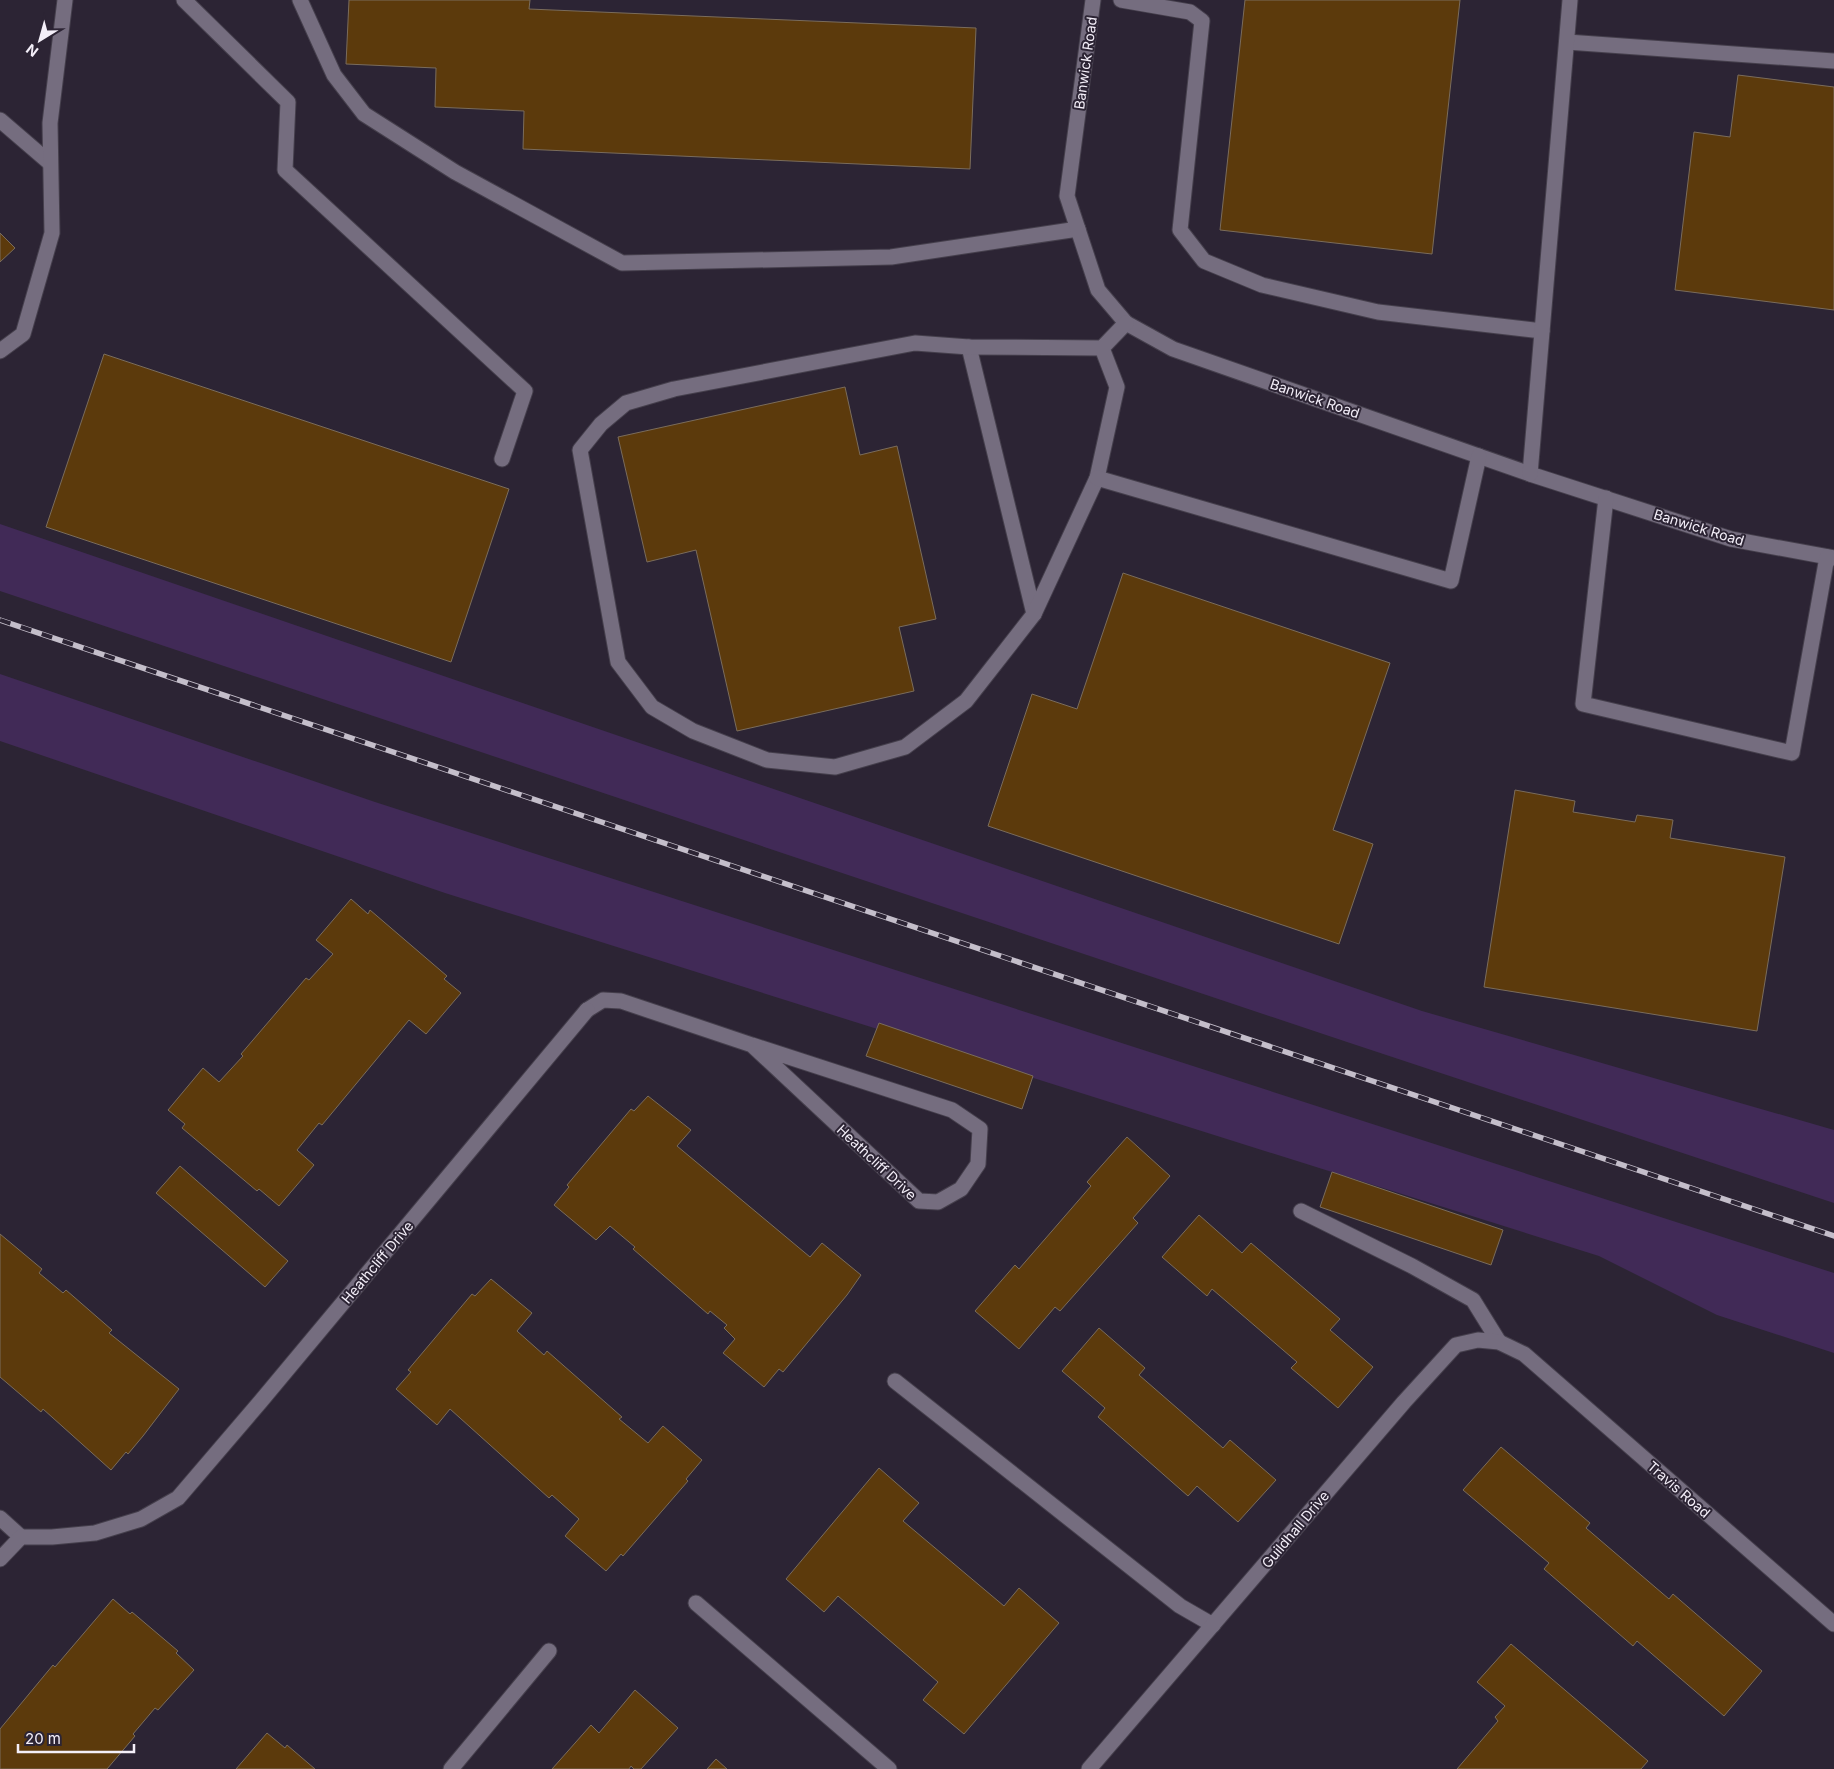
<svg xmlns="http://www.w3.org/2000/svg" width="1834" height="1769" font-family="Inter,sans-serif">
  <rect width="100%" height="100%" fill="#2c2434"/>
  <g fill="#412a57">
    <path d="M0 524 1422 1011 1834 1130V1203L1347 1042 0 591Z"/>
    <path d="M0 674 375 802 1834 1273V1353L1717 1315 1599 1256 445 893 0 741Z"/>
  </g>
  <g fill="#5c3a0c" stroke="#7a6c5c">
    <path d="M349 0H530L529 9 976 28 970 169 523 149 524 111 435 107 436 68 346 64Z"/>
    <path d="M1245 0H1460L1432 254 1220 230Z"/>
    <path d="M1738 75 1834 87V310L1675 290 1694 132 1730 137Z"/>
    <path d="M0 233 15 248 0 262Z"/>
    <path d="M104 354 509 489 451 662 46 527Z"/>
    <path d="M845 387 860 455 897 446 936 619 899 627 914 691 737 731 696 550 647 562 618 437Z"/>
    <path d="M1123 573 1390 663 1333 830 1373 844 1339 944 988 826 1032 694 1077 709Z"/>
    <path d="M1515 790 1575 801 1573 812 1635 822 1637 815 1673 820 1670 838 1785 857 1757 1031 1484 987Z"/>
    <path d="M351 899 368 914 370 910 447 976 444 979 461 993 426 1034 409 1020 322 1125 319 1123 297 1150 314 1165 279 1206 259 1189 257 1191 182 1128 185 1124 168 1110 203 1068 219 1082 243 1056 241 1054 306 978 309 980 333 954 316 940Z"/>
    <path d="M879 1023 1033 1076 1022 1109 866 1056Z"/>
    <path d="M648 1096 691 1130 677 1146 810 1257 822 1243 861 1275 847 1295 783 1372 779 1369 764 1387 723 1353 735 1339 724 1328 727 1325 710 1311 708 1314 633 1249 635 1247 610 1226 596 1240 554 1205 569 1187 567 1185 631 1109 634 1111Z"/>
    <path d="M1127 1137 1170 1176 1133 1218 1138 1223 1060 1311 1055 1307 1019 1349 975 1311 1015 1265 1019 1269 1091 1186 1087 1182Z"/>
    <path d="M180 1166 288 1261 265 1287 156 1193Z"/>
    <path d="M1332 1172 1503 1230 1491 1265 1320 1207Z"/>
    <path d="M1199 1215 1242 1253 1251 1243 1340 1319 1330 1330 1373 1367 1338 1408 1291 1368 1297 1362 1212 1289 1207 1296 1162 1257Z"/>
    <path d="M0 1234 42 1269 39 1273 63 1293 66 1290 112 1330 109 1333 179 1389 143 1436 128 1454 126 1452 111 1470 43 1409 41 1412 0 1377Z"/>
    <path d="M491 1279 532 1313 517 1331 544 1355 547 1351 622 1417 619 1419 648 1443 663 1426 702 1460 686 1479 688 1481 623 1556 621 1554 606 1571 565 1536 579 1519 552 1495 549 1498 450 1409 437 1425 396 1389 411 1372 408 1370 472 1294 475 1296Z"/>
    <path d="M1099 1328 1145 1368 1139 1375 1223 1448 1230 1440 1276 1480 1238 1522 1197 1486 1188 1496 1098 1417 1105 1408 1062 1371Z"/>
    <path d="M1501 1447 1590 1523 1586 1528 1669 1599 1673 1594 1762 1671 1724 1716 1637 1641 1633 1646 1544 1569 1549 1563 1463 1490Z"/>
    <path d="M879 1468 919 1503 903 1521 1004 1606 1019 1588 1059 1623 964 1734 923 1700 938 1682 838 1596 824 1612 786 1579Z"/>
    <path d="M113 1599 130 1614 132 1612 178 1651 176 1653 194 1670 158 1710 155 1708 133 1734 135 1736 107 1769H0V1729L53 1665 55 1667Z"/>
    <path d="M1511 1644 1648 1761 1641 1769H1457L1498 1721 1495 1717 1505 1706 1477 1682Z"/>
    <path d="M635 1690 678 1728 641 1769H634L631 1766 629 1769H552L591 1725 599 1733Z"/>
    <path d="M267 1733 285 1748 287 1745 315 1769H236Z"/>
    <path d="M716 1759 727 1769H707Z"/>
  </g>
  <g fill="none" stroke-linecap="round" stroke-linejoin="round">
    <defs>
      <g id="lane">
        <path d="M184 0 288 102 285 170 525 391 502 459"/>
        <path d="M300 0 334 75 364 114 455 172 622 263 891 257 1078 229"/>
        <path d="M1093 0 1067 196 1098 290 1126 323 1173 349 1530 474 1731 539 1834 558"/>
        <path d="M1121 0 1190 12 1202 21 1180 230 1204 261 1262 285 1378 312 1542 331"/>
        <path d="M1567 42 1834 61"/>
        <path d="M0 120 50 163"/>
        <path d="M969 347 1034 614"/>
        <path d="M1102 348 1117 387 1097 478 1034 614 966 701 905 747 835 767 767 760 693 731 652 707 618 662 580 450 601 424 626 403 674 389 915 343 969 347 1102 348 1126 323"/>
        <path d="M0 351 23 334 52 233 50 123 65 0"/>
        <path d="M1530 474 1570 0"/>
        <path d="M1097 478 1451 581 1479 456"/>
        <path d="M1606 498 1583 704 1792 753 1827 557"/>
        <path d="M587 1010 603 1000 621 1001 752 1045 919 1201 938 1202 961 1189 978 1164 980 1129 952 1110 752 1045"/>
        <path d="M1301 1211 1412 1266 1473 1300 1499 1342"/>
        <path d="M895 1381 1180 1606 1213 1625"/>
        <path d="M696 1603 889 1769"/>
        <path d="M451 1769 549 1651"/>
      </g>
      <g id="street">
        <path d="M0 1518 21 1537"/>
        <path d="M0 1559 21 1537H52L95 1533 141 1519 178 1498 261 1401 587 1010"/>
        <path d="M1089 1769 1404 1402 1456 1345 1478 1340 1499 1342 1524 1354 1834 1624"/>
      </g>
    </defs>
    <use href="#lane" stroke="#453f4c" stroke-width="17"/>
    <use href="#street" stroke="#453f4c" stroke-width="17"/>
    <use href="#lane" stroke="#756d7f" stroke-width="15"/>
    <use href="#street" stroke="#756d7f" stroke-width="15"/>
    <defs>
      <path id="rail" d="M0 620 1834 1236"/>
    </defs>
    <use href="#rail" stroke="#c4beca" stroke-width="5.5"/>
    <use href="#rail" stroke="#2c2434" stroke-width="4" stroke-dasharray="11" stroke-linecap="butt"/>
  </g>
  <g text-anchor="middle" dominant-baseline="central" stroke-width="4" stroke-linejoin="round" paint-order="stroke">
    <g font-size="14" fill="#f4eff9" stroke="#2c2434">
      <text transform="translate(1085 63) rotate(-82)">Banwick Road</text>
      <text transform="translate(1315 398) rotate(19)">Banwick Road</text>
      <text transform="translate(1699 527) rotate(17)">Banwick Road</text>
      <text transform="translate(877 1162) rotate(43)">Heathcliff Drive</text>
      <text transform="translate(377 1262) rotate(-50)">Heathcliff Drive</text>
      <text transform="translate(1679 1489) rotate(41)">Travis Road</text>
      <text transform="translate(1295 1529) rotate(-50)">Guildhall Drive</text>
    </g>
  </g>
  <g transform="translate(40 40) rotate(217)" stroke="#2c2434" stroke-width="4" paint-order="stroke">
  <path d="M0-4L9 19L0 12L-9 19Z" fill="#f4eff9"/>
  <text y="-8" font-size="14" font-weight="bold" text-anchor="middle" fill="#f4eff9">N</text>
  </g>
  <path d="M18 1744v8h116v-8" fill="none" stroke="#f4eff9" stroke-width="2.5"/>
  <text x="25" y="1744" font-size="15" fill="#f4eff9" stroke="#2c2434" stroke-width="4" paint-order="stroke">20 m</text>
</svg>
